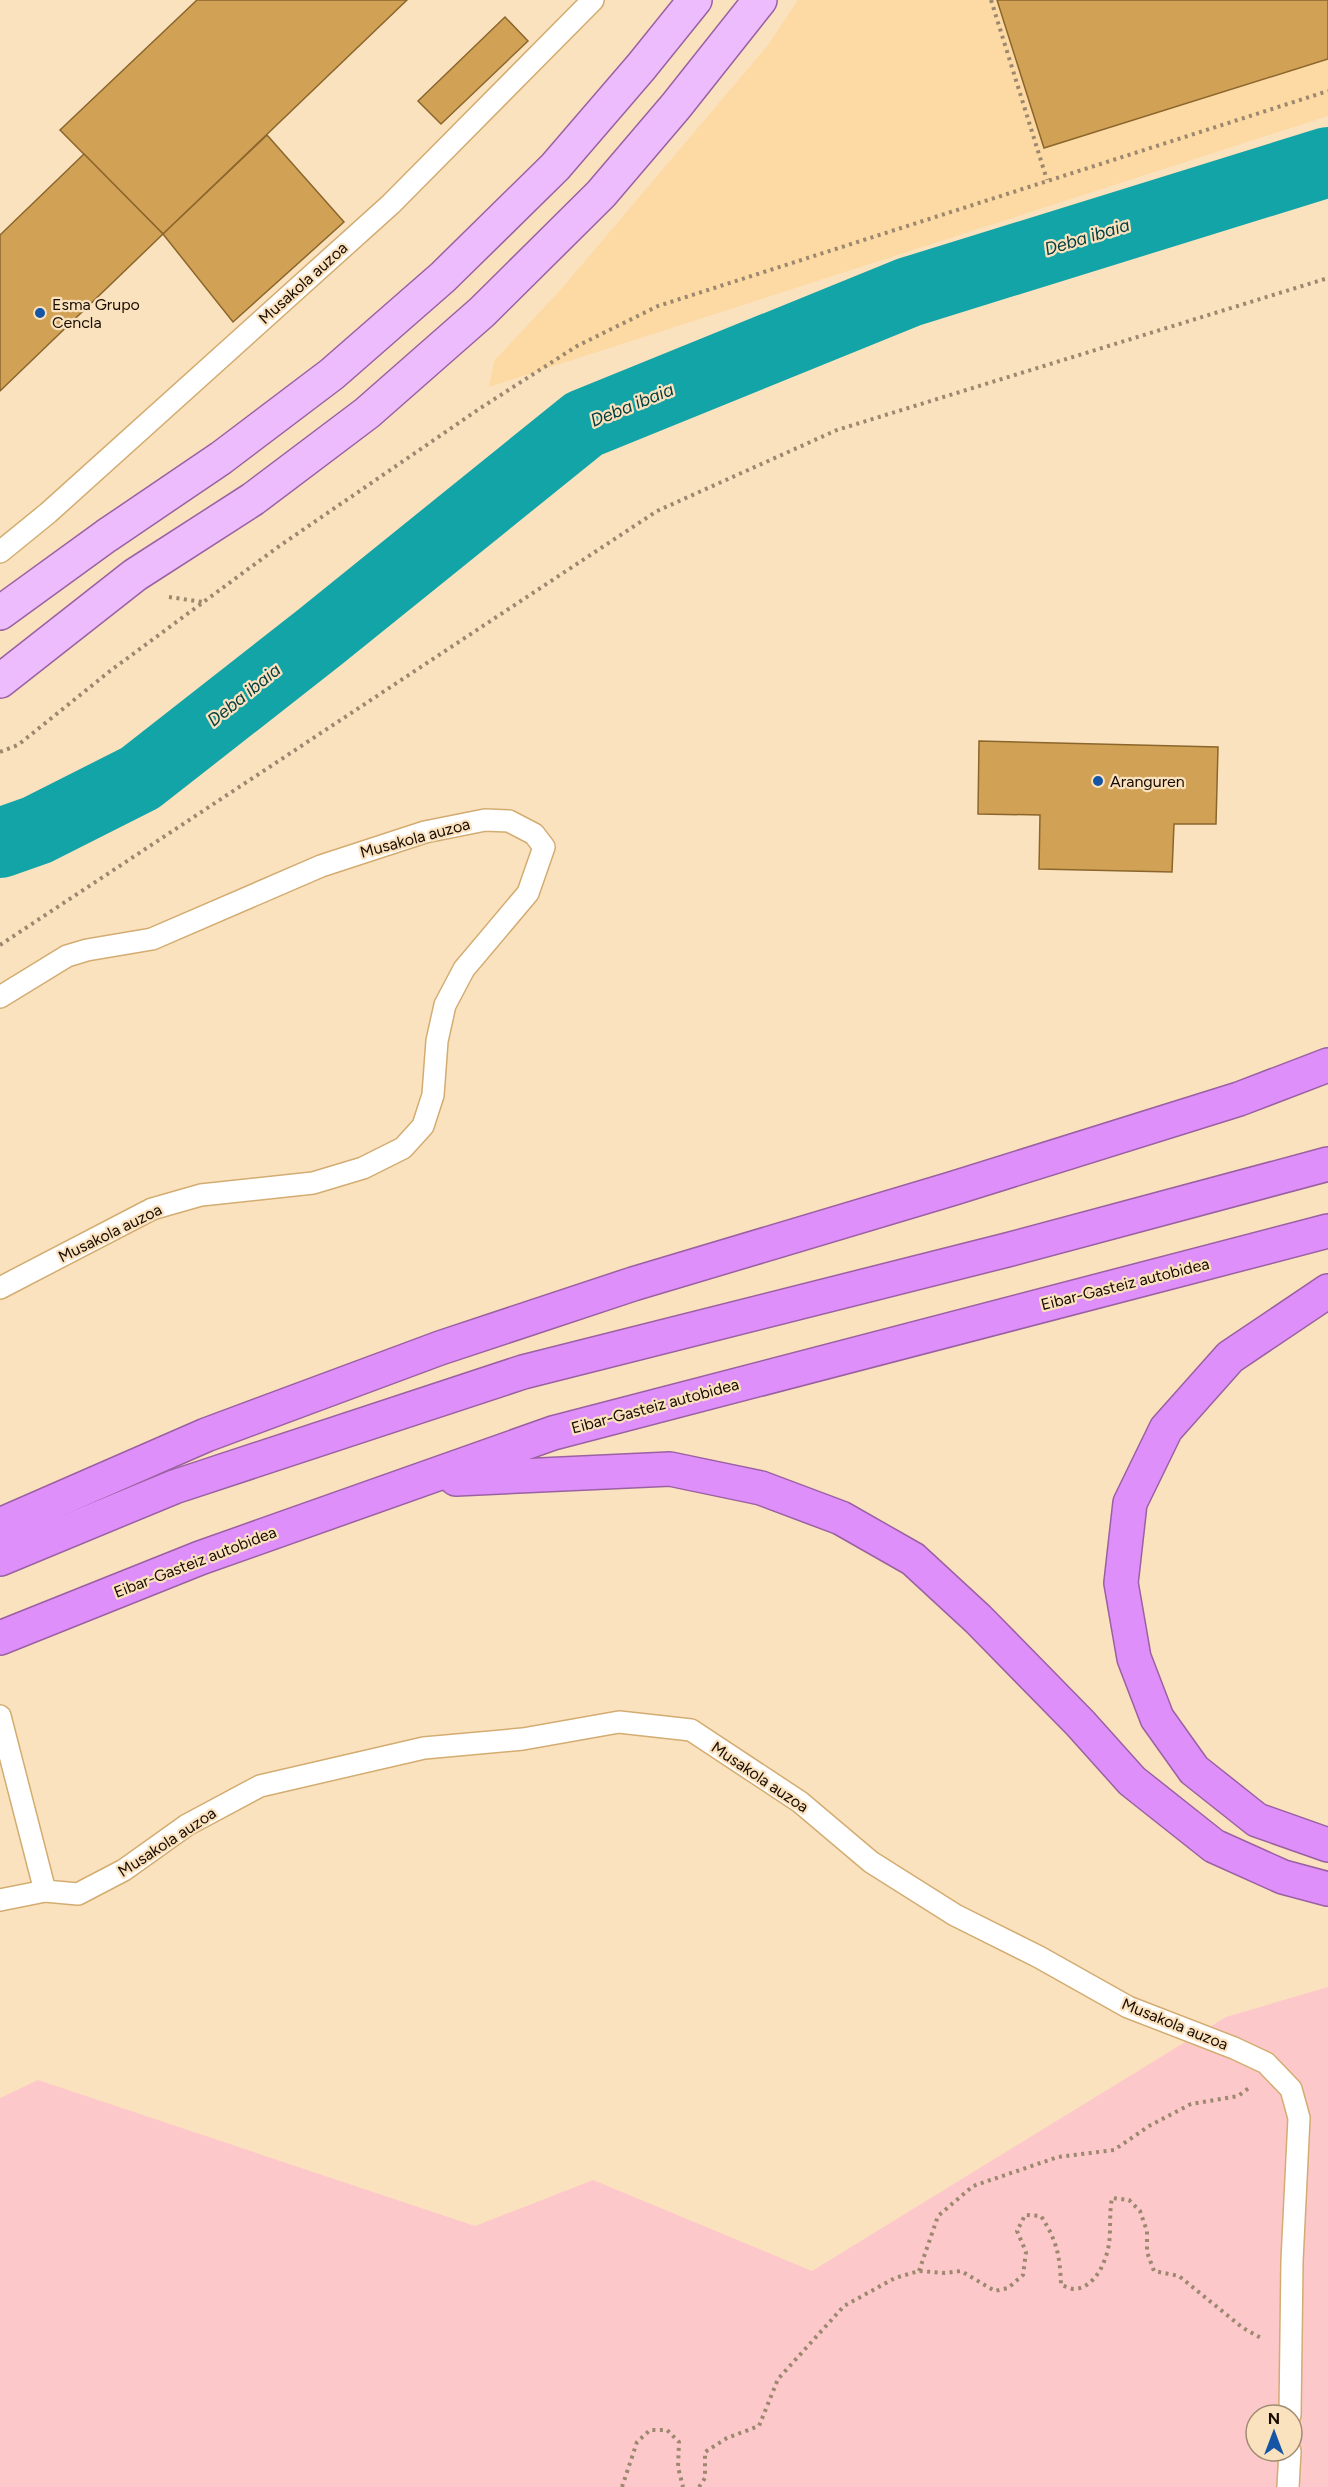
<svg xmlns="http://www.w3.org/2000/svg" width="1328" height="2487" font-family="Figtree,sans-serif">
  <rect width="100%" height="100%" fill="#fbe2bf"/>
  <path fill="#fdd9a4" d="M798 0H1328V116L489 387 494 361 563 287 768 45Z"/>
  <path fill="#fdc8c9" fill-rule="evenodd" d="M1328 1987V2487H0V2098L38 2080 475 2226 593 2180 812 2271 1226 2017ZM1256 2415H1292V2451H1256Z"/>
  <g fill="none" stroke-linecap="round" stroke-linejoin="round">
    <path stroke="#12a4a7" stroke-width="70" d="M0 843 37 830 140 778 320 637 584 424 909 292 1328 162"/>
  </g>
  <g fill="#d1a156" stroke="#8b662c" stroke-width="1.5">
    <path d="M197 0H407L163 234 60 130Z"/>
    <path d="M997 0H1328V59L1044 148Z"/>
    <path d="M505 17 528 41 441 124 418 101Z"/>
    <path d="M267 135 344 222 233 322 163 234Z"/>
    <path d="M84 154 163 234 0 391V235Z"/>
    <path d="M979 741 1218 747 1216 824H1174L1172 872 1039 869 1040 815 978 814Z"/>
  </g>
  <g fill="none" stroke-linecap="round" stroke-linejoin="round">
    <defs>
      <g id="lane">
        <path d="M0 552 48 513 391 204 593 0"/>
        <path d="M0 997 67 956 87 950 152 939 321 866 425 832 485 820 509 821 534 834 544 847 528 893 464 969 445 1005 437 1041 433 1095 423 1126 403 1148 363 1168 313 1183 201 1195 152 1209 0 1288"/>
        <path d="M0 1716 45 1891 78 1894 124 1870 187 1825 260 1786 424 1748 523 1739 619 1722 691 1730 800 1802 871 1862 955 1915 1039 1957 1128 2007 1234 2048 1266 2063 1291 2089 1299 2118 1292 2261 1290 2415"/>
        <path d="M0 1900 45 1891"/>
        <path d="M1288 2487 1290 2451"/>
      </g>
      <g id="primary">
        <path d="M0 613 106 536 221 458 332 374 443 277 555 167 641 67 695 0"/>
        <path d="M0 681 135 575 253 499 367 413 482 312 601 194 676 106 760 0"/>
      </g>
      <g id="highway">
        <path d="M1328 1291 1230 1357 1166 1429 1130 1503 1121 1583 1134 1658 1157 1718 1194 1770 1257 1820 1328 1845"/>
        <path d="M456 1479 670 1469 761 1488 841 1518 913 1559 978 1619 1080 1723 1132 1781 1214 1846 1283 1877 1328 1889"/>
        <path d="M0 1525 206 1435 440 1348 633 1284 951 1189 1239 1099 1328 1065"/>
        <path d="M0 1559 174 1487 523 1372 1007 1250 1328 1164"/>
        <path d="M0 1638 200 1558 553 1433 1328 1231"/>
      </g>
    </defs>
    <use href="#lane" stroke="#d3ac71" stroke-width="24"/>
    <use href="#primary" stroke="#9a61a2" stroke-width="36"/>
    <use href="#highway" stroke="#9a61a2" stroke-width="36"/>
    <g stroke="#9c886f" stroke-width="4" stroke-dasharray="3 4.5" stroke-linecap="butt">
      <path d="M991 0 1047 180"/>
      <path d="M169 597 203 602"/>
      <path d="M0 752 18 745 110 671 278 547 479 409 577 346 658 306 1328 91"/>
      <path d="M0 945 657 511 837 430 1328 278"/>
      <path d="M919 2271 938 2216 973 2186 1058 2157 1114 2150 1149 2126 1191 2104 1238 2096 1249 2088"/>
      <path d="M622 2487 637 2442 650 2430H667L679 2442 678 2467 683 2487"/>
      <path d="M699 2487 705 2478V2452L727 2438 759 2426 778 2379 844 2306 895 2278 919 2271 945 2273 961 2271 995 2291 1008 2288 1023 2275 1026 2252 1017 2231 1025 2215 1041 2216C1057 2241 1060 2256 1061 2285 1065 2286 1070 2289 1074 2289 1095 2288 1106 2262 1109 2244 1111 2229 1109 2213 1112 2198L1129 2200 1140 2211 1147 2231V2252L1154 2271 1179 2276 1243 2328 1261 2338"/>
    </g>
    <use href="#lane" stroke="#fff" stroke-width="21"/>
    <use href="#primary" stroke="#ecbcfc" stroke-width="33"/>
    <use href="#highway" stroke="#df8ffa" stroke-width="33"/>
  </g>
  <g fill="#1555a5" stroke="#fbe2bf" stroke-width="2">
    <circle cx="40" cy="313" r="6"/>
    <circle cx="1098" cy="781" r="6"/>
  </g>
  <g text-anchor="middle" dominant-baseline="central" stroke-width="4.5" stroke-linejoin="round" paint-order="stroke">
    <g font-size="16" fill="#190c00" stroke="#fbe2bf">
      <text transform="translate(303 283) rotate(-42)">Musakola auzoa</text>
      <text transform="translate(415 838) rotate(-15)">Musakola auzoa</text>
      <text transform="translate(110 1233) rotate(-26)">Musakola auzoa</text>
      <text transform="translate(1125 1284) rotate(-14)">Eibar-Gasteiz autobidea</text>
      <text transform="translate(655 1406) rotate(-15)">Eibar-Gasteiz autobidea</text>
      <text transform="translate(195 1562) rotate(-21)">Eibar-Gasteiz autobidea</text>
      <text transform="translate(760 1777) rotate(34)">Musakola auzoa</text>
      <text transform="translate(167 1842) rotate(-33)">Musakola auzoa</text>
      <text transform="translate(1175 2024) rotate(22)">Musakola auzoa</text>
    </g>
    <g font-size="16" fill="#190c00" stroke="#fbe2bf" text-anchor="start">
      <text x="52" y="304">Esma Grupo<tspan x="52" dy="18">Cencla</tspan></text>
      <text x="1110" y="781">Aranguren</text>
    </g>
    <g font-size="18" font-style="italic" fill="#023e3f" stroke="#fbe2bf">
      <text transform="translate(1087 237) rotate(-17)">Deba ibaia</text>
      <text transform="translate(632 405) rotate(-22)">Deba ibaia</text>
      <text transform="translate(244 695) rotate(-39)">Deba ibaia</text>
    </g>
  </g>
  <g transform="translate(1274 2433)"><circle r="28" fill="#fbe2bf" stroke="#a18c73" stroke-width="1.5"/>
  <path d="M0-4.5L10 22L0 15L-10 22Z" fill="#1555a5"/>
  <text y="-9" font-size="16" font-weight="bold" text-anchor="middle" fill="#190c00">N</text>
  </g>
</svg>
